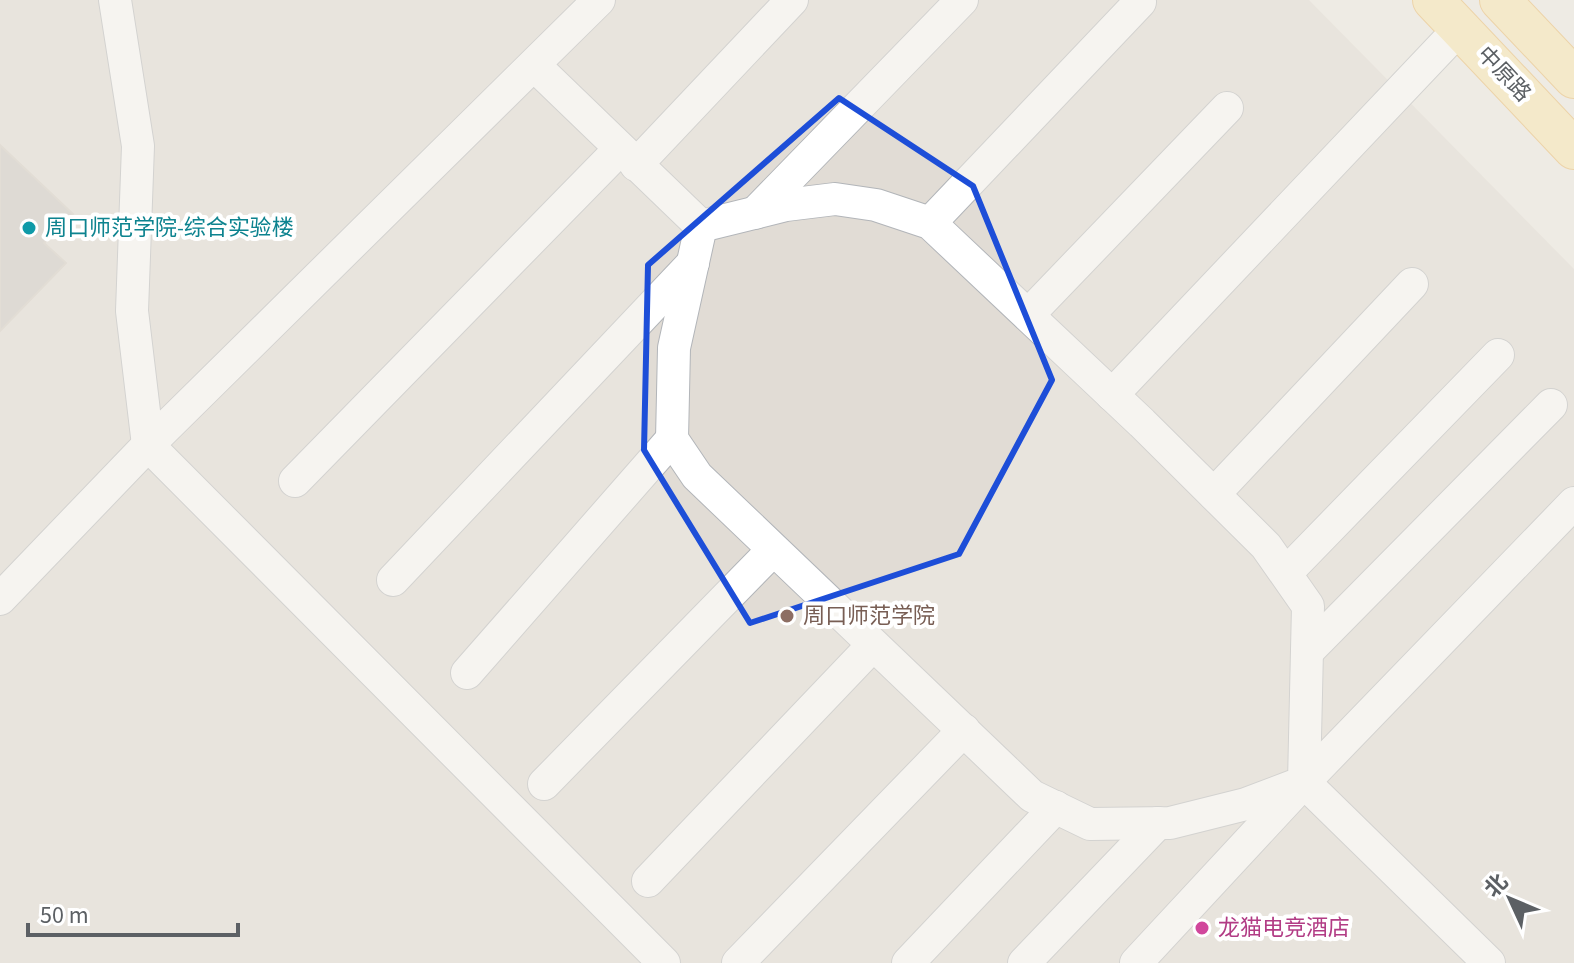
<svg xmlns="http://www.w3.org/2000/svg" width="1574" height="963" font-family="'Source Sans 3','Noto Sans SC',sans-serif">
  <rect width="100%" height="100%" fill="#eeebe4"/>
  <path fill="#e1dcd5" d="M0 0H1309L1574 269V963H0Z"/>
  <path fill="#cac5c1" stroke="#d2ccc3" stroke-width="2" d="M0 145 73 214 44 243 66 263 0 331Z"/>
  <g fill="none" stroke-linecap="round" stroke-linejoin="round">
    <defs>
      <g id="minor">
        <path d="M115 0 138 146 132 311 148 445 664 963"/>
        <path d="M534 65 701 226 674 348 672 439 697 476 1032 796 1090 824 1170 823 1246 804 1304 782 1308 606 1266 546 1142 423 930 223 876 205 835 199 786 205 701 226"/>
        <path d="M636 165 792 0"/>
        <path d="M755 213 962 0"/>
        <path d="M930 223 1140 2"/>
        <path d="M1028 315 1227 108"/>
        <path d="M1112 395 1460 28"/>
        <path d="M295 481 620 149"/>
        <path d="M1214 494 1412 284"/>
        <path d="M1286 573 1498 355"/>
        <path d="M393 580 693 263"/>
        <path d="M0 599 148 445 599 0"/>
        <path d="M1307 652 1551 405"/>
        <path d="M467 673 672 439"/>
        <path d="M1304 782 1489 963"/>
        <path d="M544 784 773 550"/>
        <path d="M648 881 873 645"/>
        <path d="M738 963 964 730"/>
        <path d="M908 963 1056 807"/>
        <path d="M1024 963 1158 823"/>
        <path d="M1136 963 1304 782 1574 503"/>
      </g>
      <g id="major">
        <path d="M1433 0 1574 149"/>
        <path d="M1500 0 1574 78"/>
      </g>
    </defs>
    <use href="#minor" stroke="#b2b5b9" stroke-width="34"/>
    <use href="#major" stroke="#eab761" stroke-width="42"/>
    <use href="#minor" stroke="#fff" stroke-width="32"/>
    <use href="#major" stroke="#fbe7ac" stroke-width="40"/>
  </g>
  <path d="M0 0H1574V963H0ZM839 98 973 186 1052 380 959 554 750 623 644 450 648 265Z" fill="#eeebe4" fill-opacity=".55" fill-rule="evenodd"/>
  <path fill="none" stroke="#1d4ed8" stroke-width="6" stroke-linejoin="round" d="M839 98 973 186 1052 380 959 554 750 623 644 450 648 265Z"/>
  <circle fill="#0f9aa8" stroke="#fff" stroke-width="3" cx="29" cy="228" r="8"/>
  <circle fill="#8d6e63" stroke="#fff" stroke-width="3" cx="787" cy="616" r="8"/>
  <circle fill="#d1479c" stroke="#fff" stroke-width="3" cx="1202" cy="928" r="8"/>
  <g text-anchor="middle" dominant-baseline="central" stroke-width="8" stroke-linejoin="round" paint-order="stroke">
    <g font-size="22" fill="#5c6064" stroke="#fff">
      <text transform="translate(1504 74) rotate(47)">中原路</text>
    </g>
    <g font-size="22" fill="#0d838f" stroke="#fff" text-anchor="start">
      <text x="45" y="228">周口师范学院-综合实验楼</text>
    </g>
    <g font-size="22" fill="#785e54" stroke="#fff" text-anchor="start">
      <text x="803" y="616">周口师范学院</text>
    </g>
    <g font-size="22" fill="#b23c85" stroke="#fff" text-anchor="start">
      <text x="1218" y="928">龙猫电竞酒店</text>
    </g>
  </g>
  <g transform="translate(1510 899) rotate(314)" stroke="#ffffff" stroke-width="6" paint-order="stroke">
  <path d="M0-6L14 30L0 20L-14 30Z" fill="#5c6064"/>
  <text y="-12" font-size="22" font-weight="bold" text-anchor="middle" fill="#5c6064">北</text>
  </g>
  <path d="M28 923v12h210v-12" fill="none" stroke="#5c6064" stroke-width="4"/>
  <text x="40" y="923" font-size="24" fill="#5c6064" stroke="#ffffff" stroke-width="6" paint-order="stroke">50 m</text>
</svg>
